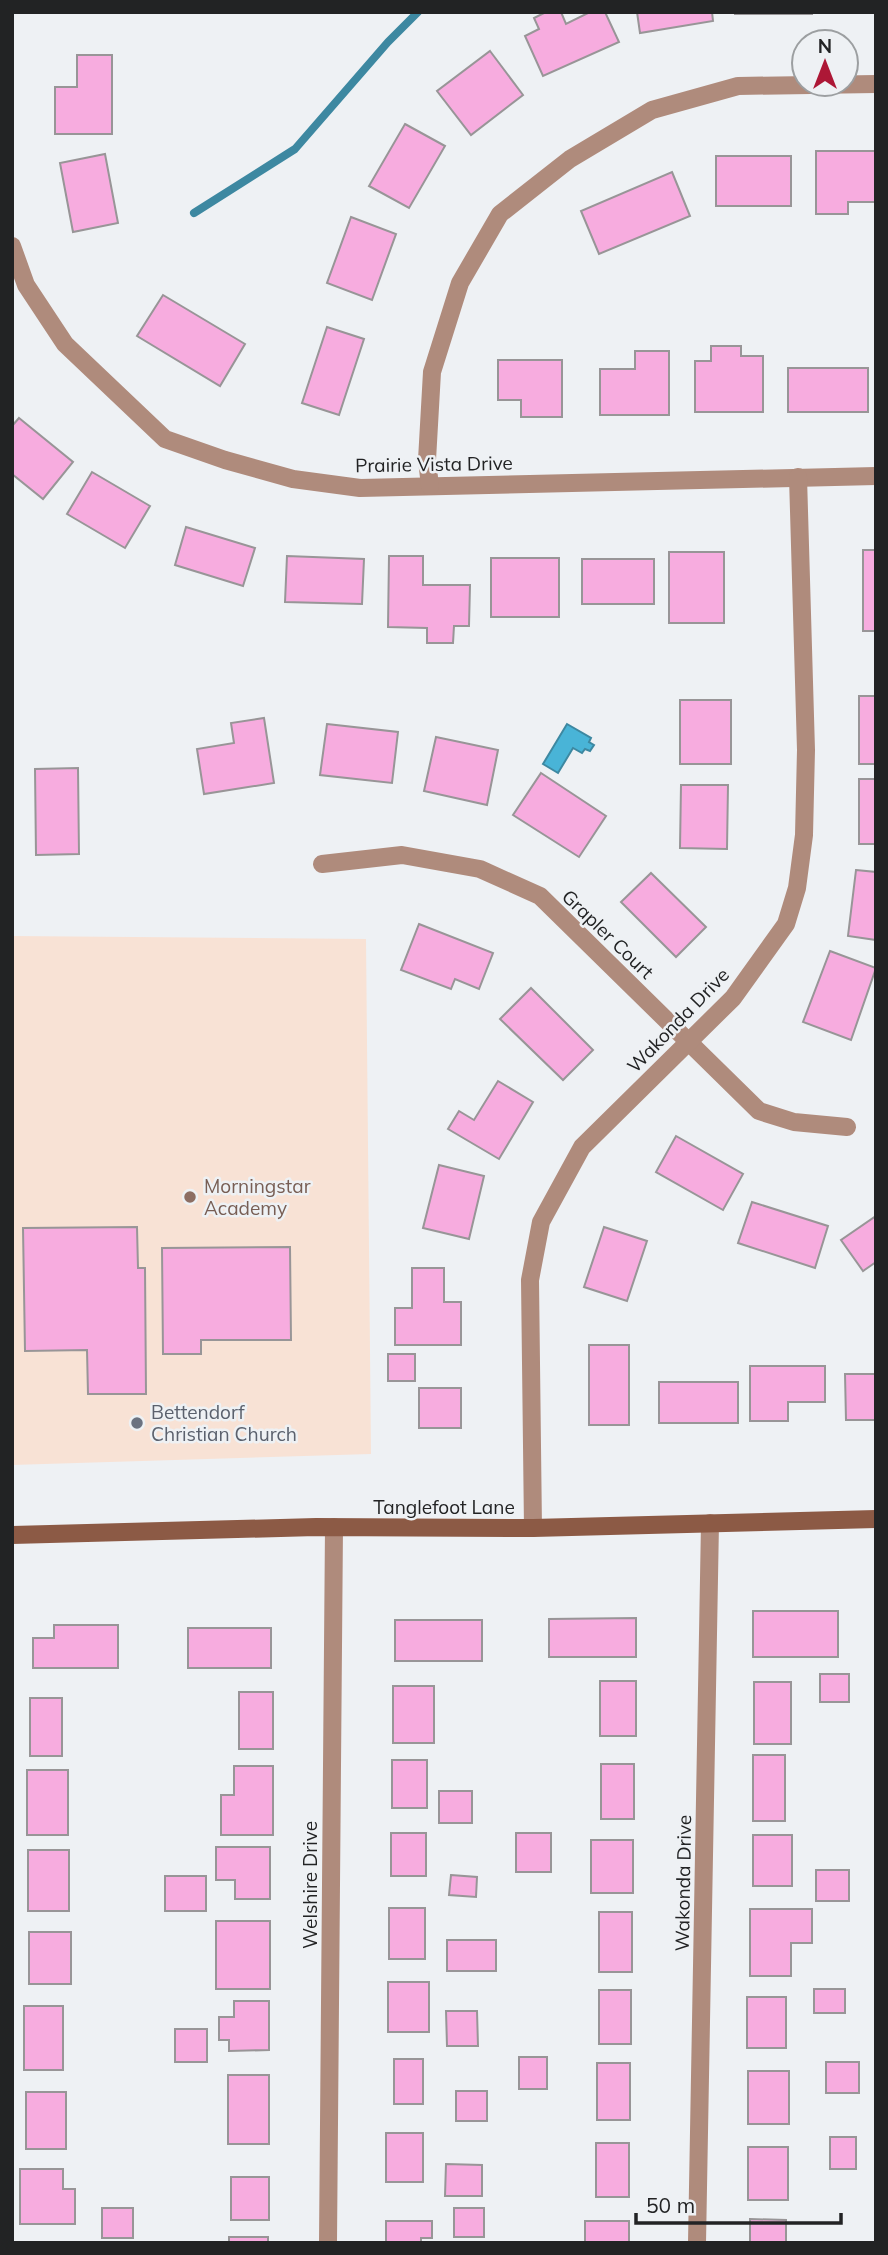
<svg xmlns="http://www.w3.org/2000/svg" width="888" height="2255" font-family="Mulish,sans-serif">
  <rect width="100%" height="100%" fill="#eef1f4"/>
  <path fill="#f8e2d5" d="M12 936 366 939 371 1454 12 1465Z"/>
  <path fill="#49b4d7" stroke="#3d88a1" stroke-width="2" d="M567 724 591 738 589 742 594 745 590 751 585 749 582 753 573 748 558 773 543 764Z"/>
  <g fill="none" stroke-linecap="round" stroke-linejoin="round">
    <path stroke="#3d88a1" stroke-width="8" d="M194 213 295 149 388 42 418 12"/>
  </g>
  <g fill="#f7acdf" stroke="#989597" stroke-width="2">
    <path d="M546 12H561L566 24 590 12H605L619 42 543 76 525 36 539 29 534 18Z"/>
    <path d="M637 12H712L713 21 640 33Z"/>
    <rect x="735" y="12" width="77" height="2"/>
    <path d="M490 51 523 95 471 135 437 91Z"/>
    <path d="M77 55H112V134H55V87H77Z"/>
    <path d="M405 124 445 146 409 208 369 186Z"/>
    <path d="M816 151H876V202H848V214H816Z"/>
    <path d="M105 154 118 223 73 232 60 163Z"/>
    <rect x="716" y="156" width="75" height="50"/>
    <path d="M672 172 690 216 599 254 581 211Z"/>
    <path d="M351 217 396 234 372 300 327 283Z"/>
    <path d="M163 295 245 344 220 386 137 336Z"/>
    <path d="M327 327 364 339 339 415 302 403Z"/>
    <path d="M711 346H741V356H763V412H695V361H711Z"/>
    <path d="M635 351H669V415H600V369H635Z"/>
    <path d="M498 360H562V417H521V400H498Z"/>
    <rect x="788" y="368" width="80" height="44"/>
    <path d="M19 418 73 462 43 499 12 474V426Z"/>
    <path d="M92 472 150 506 125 548 67 514Z"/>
    <path d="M186 527 255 548 243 586 175 565Z"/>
    <rect x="863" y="550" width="13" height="81"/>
    <rect x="669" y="552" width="55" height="71"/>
    <path d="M287 556 364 559 362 604 285 602Z"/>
    <path d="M389 556H423V585H470L469 626H454L453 643H427V628L388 627Z"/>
    <rect x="491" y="558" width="68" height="59"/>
    <rect x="582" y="559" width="72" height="45"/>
    <rect x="859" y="696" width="17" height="68"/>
    <rect x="680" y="700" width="51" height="64"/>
    <path d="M264 718 274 783 204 794 197 749 234 743 231 723Z"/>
    <path d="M327 724 398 732 392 783 320 775Z"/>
    <path d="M436 737 498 750 487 805 424 791Z"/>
    <path d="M78 768 79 854 36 855 35 769Z"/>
    <path d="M541 773 606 816 579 857 513 815Z"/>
    <rect x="859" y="779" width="17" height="65"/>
    <path d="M681 785H728L727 849 680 848Z"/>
    <path d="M856 870 876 872V940L848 936Z"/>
    <path d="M651 873 706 927 676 957 621 902Z"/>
    <path d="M419 924 493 953 479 989 455 979 451 989 401 970Z"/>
    <path d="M830 951 876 968 851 1040 803 1022Z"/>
    <path d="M531 988 593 1050 563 1080 500 1019Z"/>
    <path d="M498 1081 533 1102 499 1159 448 1129 459 1111 474 1120Z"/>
    <path d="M676 1136 743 1174 723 1210 656 1172Z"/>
    <path d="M439 1165 484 1176 469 1239 423 1228Z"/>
    <path d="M752 1202 828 1226 815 1268 738 1243Z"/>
    <path d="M876 1216V1262L863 1271 841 1240Z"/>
    <path d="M137 1227 138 1268H145L146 1394H88L87 1350 25 1351 23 1228Z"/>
    <path d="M604 1227 647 1241 627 1301 584 1287Z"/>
    <path d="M290 1247 291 1340H201V1354H163L162 1248Z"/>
    <path d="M412 1268H444V1302H461V1345H395V1308H412Z"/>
    <rect x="589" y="1345" width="40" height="80"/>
    <rect x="388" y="1354" width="27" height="27"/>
    <path d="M750 1366H825V1402H788V1421H750Z"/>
    <path d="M845 1374H876V1420H846Z"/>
    <rect x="659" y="1382" width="79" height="41"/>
    <rect x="419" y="1388" width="42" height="40"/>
    <rect x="753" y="1611" width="85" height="46"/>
    <path d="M636 1618V1657H549V1619Z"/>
    <rect x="395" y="1620" width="87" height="41"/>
    <path d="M54 1625H118V1668H33V1638H54Z"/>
    <rect x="188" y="1628" width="83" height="40"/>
    <rect x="820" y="1674" width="29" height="28"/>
    <rect x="600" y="1681" width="36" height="55"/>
    <rect x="754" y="1682" width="37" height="62"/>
    <rect x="393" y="1686" width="41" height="57"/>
    <rect x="239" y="1692" width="34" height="57"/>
    <rect x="30" y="1698" width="32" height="58"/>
    <rect x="753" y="1755" width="32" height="66"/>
    <rect x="392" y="1760" width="35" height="48"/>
    <rect x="601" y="1764" width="33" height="55"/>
    <path d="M234 1766H273V1835H221V1795H234Z"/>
    <rect x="27" y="1770" width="41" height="65"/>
    <rect x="439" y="1791" width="33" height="32"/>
    <rect x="391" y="1833" width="35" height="43"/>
    <rect x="516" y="1833" width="35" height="39"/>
    <rect x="753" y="1835" width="39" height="51"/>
    <rect x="591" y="1840" width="42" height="53"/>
    <path d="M216 1847H270V1899H235V1880H216Z"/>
    <rect x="28" y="1850" width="41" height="61"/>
    <rect x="816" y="1870" width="33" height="31"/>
    <path d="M451 1875 477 1877 476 1897 449 1895Z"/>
    <rect x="165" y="1876" width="41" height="35"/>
    <rect x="389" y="1908" width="36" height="51"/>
    <path d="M750 1909H812V1943H791V1976H750Z"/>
    <rect x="599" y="1912" width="33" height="60"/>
    <rect x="216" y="1921" width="54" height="68"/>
    <rect x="29" y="1932" width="42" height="52"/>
    <rect x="447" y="1940" width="49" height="31"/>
    <rect x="388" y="1982" width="41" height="50"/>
    <rect x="814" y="1989" width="31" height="24"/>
    <rect x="599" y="1990" width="32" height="54"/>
    <rect x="747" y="1997" width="39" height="51"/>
    <path d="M234 2001H269V2050L229 2051V2040H219V2017H234Z"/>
    <rect x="24" y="2006" width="39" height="64"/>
    <path d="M446 2011H477L478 2046H447Z"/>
    <rect x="175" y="2029" width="32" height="33"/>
    <rect x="519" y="2057" width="28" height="32"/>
    <rect x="394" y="2059" width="29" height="45"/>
    <rect x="826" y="2062" width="33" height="31"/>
    <rect x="597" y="2063" width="33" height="57"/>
    <rect x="748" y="2071" width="41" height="53"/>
    <rect x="228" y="2075" width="41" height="69"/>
    <rect x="456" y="2091" width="31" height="30"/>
    <rect x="26" y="2092" width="40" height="57"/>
    <rect x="386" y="2133" width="37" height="49"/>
    <rect x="830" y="2137" width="26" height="32"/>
    <rect x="596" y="2143" width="33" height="54"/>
    <rect x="748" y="2147" width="40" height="53"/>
    <path d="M446 2164 482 2165V2196H445Z"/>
    <path d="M20 2169H63V2189H75V2224H20Z"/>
    <rect x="231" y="2177" width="38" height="43"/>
    <rect x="102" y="2208" width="31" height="30"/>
    <rect x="454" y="2208" width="30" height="29"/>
    <path d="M750 2219 786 2220V2243H750Z"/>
    <path d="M386 2221H432V2238H421V2243H386Z"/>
    <rect x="585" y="2221" width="44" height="22"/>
    <rect x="229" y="2237" width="39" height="6"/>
  </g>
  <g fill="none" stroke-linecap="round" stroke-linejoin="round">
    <g stroke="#af8b7c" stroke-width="18">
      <path d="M12 246 26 285 65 344 165 439 225 460 293 479 360 488 876 476"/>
      <path d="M430 486 427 460 432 372 460 283 500 214 570 159 652 110 738 86 876 84"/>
      <path d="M322 864 402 855 480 869 540 896 759 1111 794 1122 847 1127"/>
      <path d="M533 1528 530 1280 541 1222 582 1147 733 998 786 924 797 888 804 835 806 750 798 477"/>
      <path d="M328 2243 334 1527"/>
      <path d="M697 2243 710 1523"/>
    </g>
    <path stroke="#8c5a45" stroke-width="18" d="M12 1535 316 1527 533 1528 876 1519"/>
  </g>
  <circle fill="#8d6e63" stroke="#eef1f4" stroke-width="2.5" cx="190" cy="1197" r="7"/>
  <circle fill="#6b7280" stroke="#eef1f4" stroke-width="2.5" cx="137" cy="1423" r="7"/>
  <g text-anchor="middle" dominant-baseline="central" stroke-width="5" stroke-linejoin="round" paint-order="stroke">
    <g font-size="19" fill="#222324" stroke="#eef1f4">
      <text transform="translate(434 464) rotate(-1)">Prairie Vista Drive</text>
      <text transform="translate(608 934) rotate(44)">Grapler Court</text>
      <text transform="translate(678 1020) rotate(-46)">Wakonda Drive</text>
      <text x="444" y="1507">Tanglefoot Lane</text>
      <text transform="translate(683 1883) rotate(-89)">Wakonda Drive</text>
      <text transform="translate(310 1885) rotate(-90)">Welshire Drive</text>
    </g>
    <g font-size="19" fill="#785e54" stroke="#eef1f4" text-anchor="start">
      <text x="204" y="1186">Morningstar<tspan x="204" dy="22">Academy</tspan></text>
    </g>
    <g font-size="19" fill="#5b616d" stroke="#eef1f4" text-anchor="start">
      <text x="151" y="1412">Bettendorf<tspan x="151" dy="22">Christian Church</tspan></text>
    </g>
  </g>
  <rect width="888" height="2255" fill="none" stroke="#222324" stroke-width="28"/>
  <g transform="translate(825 63)"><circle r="33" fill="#eef1f4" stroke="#9c9fa1" stroke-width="2"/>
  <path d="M0-5L12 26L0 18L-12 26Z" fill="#ad1736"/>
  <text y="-10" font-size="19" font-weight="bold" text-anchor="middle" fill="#222324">N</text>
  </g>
  <path d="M636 2213v10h205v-10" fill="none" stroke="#222324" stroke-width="3.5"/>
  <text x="646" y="2213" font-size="21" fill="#222324" stroke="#eef1f4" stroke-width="5" paint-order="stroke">50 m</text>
</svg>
